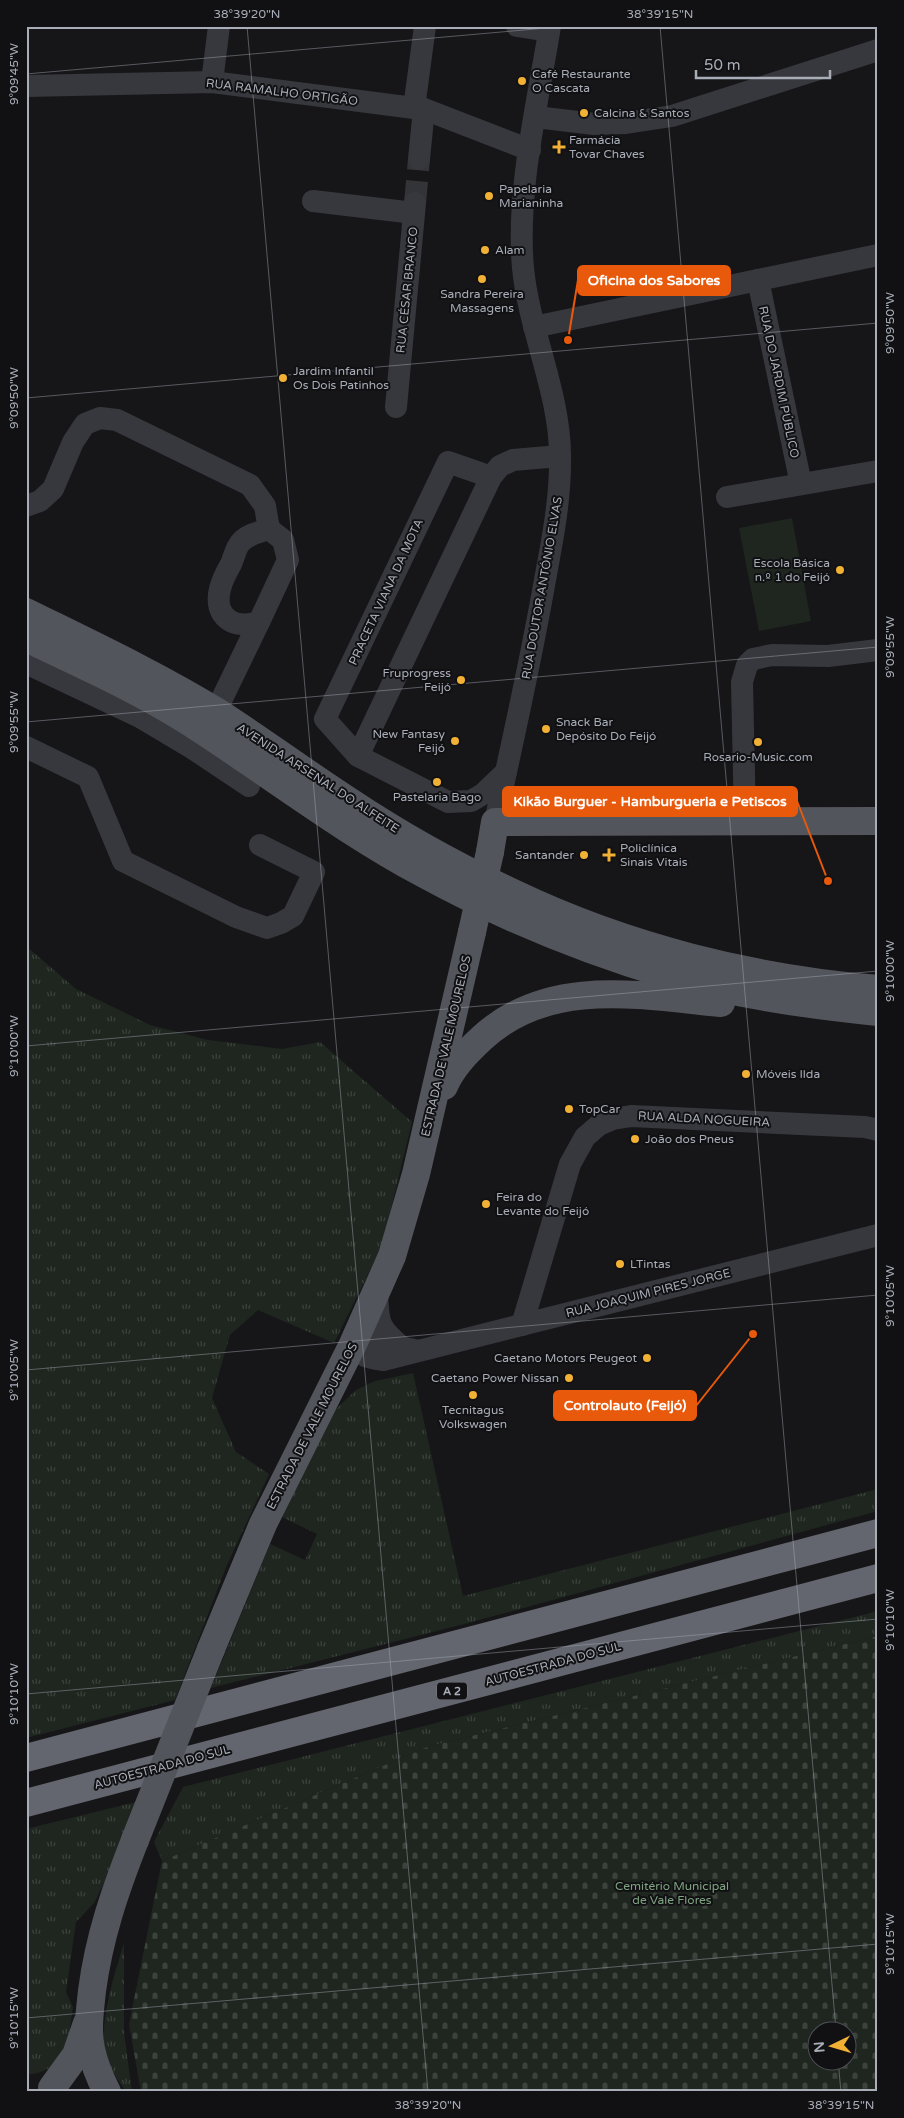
<svg xmlns="http://www.w3.org/2000/svg" width="904" height="2118" font-family="'Varela Round',sans-serif">
  <defs>
    <pattern id="grass-tufts" width="24" height="20" patternUnits="userSpaceOnUse" patternTransform="scale(1.25)"><rect width="24" height="20" fill="#1e261f"/><path d="M3 7l-1-3M5 7V3M7 7l1-3M15 17l-1-3M17 17v-4M19 17l1-3" fill="none" stroke="#3c433d"/></pattern>
    <pattern id="cemetery-stones" width="16" height="16" patternUnits="userSpaceOnUse" patternTransform="scale(1.25)"><rect width="16" height="16" fill="#1e261f"/><path d="M2 7V4a2 2 0 0 1 4 0v3zM10 15v-3a2 2 0 0 1 4 0v3z" fill="#3c433d"/></pattern>
  </defs>
  <rect width="100%" height="100%" fill="#161618"/>
  <g fill="url(#grass-tufts)">
    <path d="M26 946 76 989 150 1025 208 1040 282 1049 320 1042 412 1122 382 1246 334 1343 258 1310 230 1335 212 1398 236 1452 269 1474 227 1565 175 1700 26 1738Z"/>
    <path d="M413 1373 463 1596 878 1489V1511L472 1622 211 1688 270 1544 305 1560 317 1534 282 1517 334 1411 356 1390 375 1381Z"/>
    <path d="M878 1611V1636L427 1747 162 1861 154 1842 183 1787Z"/>
    <path d="M140 1801 121 1850 94 1903 76 1922 66 1992 73 2007 68 2041 56 2063 48 2069 38 2073 26 2075V1829Z"/>
    <path d="M124 1943V2032L132 2092H126C120 2082 112 2072 108 2062 95 2034 115 1972 124 1943Z"/>
  </g>
  <path fill="url(#cemetery-stones)" fill-rule="evenodd" d="M878 1636V2092H141L129 2024 162 1861 427 1747ZM816 2030H846V2060H816Z"/>
  <path fill="#1e261f" d="M792 518 811 621 759 631 739 528Z"/>
  <g fill="none" stroke-linecap="round" stroke-linejoin="round">
    <path stroke="#333438" stroke-width="22" stroke-dasharray="22 11" stroke-linecap="butt" d="M415 203 419 159"/>
    <g stroke="#37383d" stroke-width="22">
      <path d="M517 26 549 31"/>
      <path d="M212 82 219 26"/>
      <path d="M26 86 212 82 414 108 424 109 530 150"/>
      <path d="M414 108 425 26"/>
      <path d="M536 117 594 124 626 123 672 116 878 50"/>
      <path d="M419 159 424 109"/>
      <path d="M313 201 414 213"/>
      <path d="M758 280 801 484"/>
      <path d="M534 327 878 255"/>
      <path d="M396 407 415 203"/>
      <path d="M727 497 878 471"/>
      <path d="M26 506 40 501 53 489 73 442 85 424 100 418 117 420 250 485 265 506 269 529 283 540 288 560 259 622C234 630 213 617 220 589 222 580 227 571 231 564 234 557 236 547 241 542 248 534 260 532 269 529"/>
      <path d="M26 663 140 717 192 748 249 786"/>
      <path d="M216 711 259 622"/>
      <path d="M26 747 88 777 123 861 236 917 267 928 281 923 293 916 314 872 260 845"/>
      <path d="M358 756 325 719 448 462 491 477"/>
      <path d="M506 772 483 794 471 801 448 802 358 756 491 477 500 466 513 460 560 456"/>
      <path d="M745 821 742 682 747 665 753 659 772 655 828 656 878 650"/>
      <path d="M495 822C512 745 529 669 543 591 551 546 561 501 560 455 560 394 529 330 523 268 516 191 538 102 550 26"/>
      <path d="M377 1291C378 1323 378 1328 403 1348"/>
      <path d="M522 1325 570 1164 585 1137 599 1125 613 1119 631 1116 865 1127 878 1130"/>
      <path d="M419 1351 363 1339 353 1344C360 1357 369 1358 383 1360L878 1235"/>
    </g>
    <g stroke="#53555c" stroke-width="28">
      <path d="M26 612C91 644 157 675 219 713 264 742 307 774 352 803 403 837 458 867 513 893 626 947 753 979 878 989"/>
      <path d="M26 638C80 664 135 688 186 720 266 771 340 829 424 874 501 916 584 950 668 975 736 995 808 1005 878 1012"/>
      <path d="M490 852 495 822 878 821"/>
      <path d="M444 1086C452 1067 467 1052 482 1038 548 977 639 995 721 1003"/>
      <path d="M211 1649 263 1524 353 1344 392 1256 416 1174 472 932"/>
      <path d="M52 2088 76 2055 87 2023"/>
      <path d="M107 2092C100 2078 94 2064 91 2049 87 2030 90 2010 92 1991 99 1937 115 1891 135 1840"/>
    </g>
    <g stroke="#63666e" stroke-width="28">
      <path d="M26 1758 878 1533"/>
      <path d="M26 1803 878 1578"/>
    </g>
    <g stroke="#53555c" stroke-width="28">
      <path d="M472 932 490 852"/>
      <path d="M135 1840 211 1649"/>
    </g>
  </g>
  <path fill="none" stroke="#a8adb8" stroke-width="1" stroke-opacity="0.45" d="M247 26 428 2092M660 26 836 2030M26 74 569 26M26 398 878 323M26 722 878 647M26 1046 878 971M26 1370 878 1295M26 1694 878 1619M26 2018 878 1944M838 2060 841 2092"/>
  <g fill="#f2b134" stroke="#111113" stroke-width="2">
    <circle cx="522" cy="81" r="5"/>
    <circle cx="584" cy="113" r="5"/>
    <path d="M556.5 139.5h5v5h5v5h-5v5h-5v-5h-5v-5h5z"/>
    <circle cx="489" cy="196" r="5"/>
    <circle cx="485" cy="250" r="5"/>
    <circle cx="482" cy="279" r="5"/>
    <circle cx="283" cy="378" r="5"/>
    <circle cx="840" cy="570" r="5"/>
    <circle cx="461" cy="680" r="5"/>
    <circle cx="546" cy="729" r="5"/>
    <circle cx="455" cy="741" r="5"/>
    <circle cx="758" cy="742" r="5"/>
    <circle cx="437" cy="782" r="5"/>
    <circle cx="584" cy="855" r="5"/>
    <path d="M606.5 847.5h5v5h5v5h-5v5h-5v-5h-5v-5h5z"/>
    <circle cx="746" cy="1074" r="5"/>
    <circle cx="569" cy="1109" r="5"/>
    <circle cx="635" cy="1139" r="5"/>
    <circle cx="486" cy="1204" r="5"/>
    <circle cx="620" cy="1264" r="5"/>
    <circle cx="647" cy="1358" r="5"/>
    <circle cx="569" cy="1378" r="5"/>
    <circle cx="473" cy="1395" r="5"/>
  </g>
  <g text-anchor="middle" dominant-baseline="central" stroke-width="4" stroke-linejoin="round" paint-order="stroke">
    <rect fill="#111113" stroke="#7b7e86" stroke-width="1" x="437" y="1682.5" width="30" height="17" rx="4"/>
    <g font-size="11" font-weight="bold" fill="#a8adb8">
      <text x="452" y="1691">A 2</text>
    </g>
    <g font-size="12" fill="#a8adb8" stroke="#111113" text-anchor="start">
      <text x="532" y="74">Café Restaurante<tspan x="532" dy="14">O Cascata</tspan></text>
      <text x="594" y="113">Calcina &amp; Santos</text>
      <text x="569" y="140">Farmácia<tspan x="569" dy="14">Tovar Chaves</tspan></text>
      <text x="499" y="189">Papelaria<tspan x="499" dy="14">Marianinha</tspan></text>
      <text x="495" y="250">Alam</text>
      <text x="482" y="294" text-anchor="middle">Sandra Pereira<tspan x="482" dy="14">Massagens</tspan></text>
      <text x="293" y="371">Jardim Infantil<tspan x="293" dy="14">Os Dois Patinhos</tspan></text>
      <text x="830" y="563" text-anchor="end">Escola Básica<tspan x="830" dy="14">n.º 1 do Feijó</tspan></text>
      <text x="451" y="673" text-anchor="end">Fruprogress<tspan x="451" dy="14">Feijó</tspan></text>
      <text x="556" y="722">Snack Bar<tspan x="556" dy="14">Depósito Do Feijó</tspan></text>
      <text x="445" y="734" text-anchor="end">New Fantasy<tspan x="445" dy="14">Feijó</tspan></text>
      <text x="758" y="757" text-anchor="middle">Rosario-Music.com</text>
      <text x="437" y="797" text-anchor="middle">Pastelaria Bago</text>
      <text x="620" y="848">Policlínica<tspan x="620" dy="14">Sinais Vitais</tspan></text>
      <text x="574" y="855" text-anchor="end">Santander</text>
      <text x="756" y="1074">Móveis Ilda</text>
      <text x="579" y="1109">TopCar</text>
      <text x="645" y="1139">João dos Pneus</text>
      <text x="496" y="1197">Feira do<tspan x="496" dy="14">Levante do Feijó</tspan></text>
      <text x="630" y="1264">LTintas</text>
      <text x="637" y="1358" text-anchor="end">Caetano Motors Peugeot</text>
      <text x="559" y="1378" text-anchor="end">Caetano Power Nissan</text>
      <text x="473" y="1410" text-anchor="middle">Tecnitagus<tspan x="473" dy="14">Volkswagen</tspan></text>
    </g>
    <g font-size="12" fill="#a8adb8" stroke="#111113">
      <text transform="translate(282 92) rotate(7)">RUA RAMALHO ORTIGÃO</text>
      <text transform="translate(407 290) rotate(-84)">RUA CÉSAR BRANCO</text>
      <text transform="translate(779 382) rotate(78)">RUA DO JARDIM PÚBLICO</text>
      <text transform="translate(542 588) rotate(-80)">RUA DOUTOR ANTÓNIO ELVAS</text>
      <text transform="translate(386 592) rotate(-65)">PRACETA VIANA DA MOTA</text>
      <text transform="translate(318 778) rotate(33)">AVENIDA ARSENAL DO ALFEITE</text>
      <text transform="translate(446 1046) rotate(-77)">ESTRADA DE VALE MOURELOS</text>
      <text transform="translate(704 1119) rotate(3)">RUA ALDA NOGUEIRA</text>
      <text transform="translate(648 1293) rotate(-14)">RUA JOAQUIM PIRES JORGE</text>
      <text transform="translate(312 1426) rotate(-63)">ESTRADA DE VALE MOURELOS</text>
      <text transform="translate(553 1664) rotate(-15)">AUTOESTRADA DO SUL</text>
      <text transform="translate(162 1767) rotate(-15)">AUTOESTRADA DO SUL</text>
    </g>
    <g font-size="12" fill="#7fa381" stroke="#111113">
      <text x="672" y="1886">Cemitério Municipal<tspan x="672" dy="14">de Vale Flores</tspan></text>
    </g>
  </g>
  <path fill="none" stroke="#e8590c" stroke-width="2" d="M568 340L578 280M828 881L797 801M753 1334L696 1406"/>
  <g fill="#e8590c" stroke="#111113" stroke-width="2">
    <circle cx="568" cy="340" r="5"/>
    <circle cx="828" cy="881" r="5"/>
    <circle cx="753" cy="1334" r="5"/>
  </g>
  <g fill="#e8590c" stroke="#e8590c" stroke-width="2">
    <rect x="578" y="266" width="152" height="29" rx="5"/>
    <rect x="503" y="787" width="294" height="29" rx="5"/>
    <rect x="554" y="1391" width="142" height="29" rx="5"/>
  </g>
  <g font-size="14" text-anchor="middle" font-weight="bold" fill="#fff">
    <text x="654" y="285">Oficina dos Sabores</text>
    <text x="650" y="806">Kikão Burguer - Hamburgueria e Petiscos</text>
    <text x="625" y="1410">Controlauto (Feijó)</text>
  </g>
  <rect width="904" height="2118" fill="none" stroke="#111113" stroke-width="55"/>
  <g transform="translate(832 2046) rotate(265)"><circle r="24" fill="#111113" stroke="#4d4f55"/>
  <path d="M0-4L9 19L0 12L-9 19Z" fill="#f2b134"/>
  <text y="-8" font-size="14" font-weight="bold" text-anchor="middle" fill="#a8adb8">N</text>
  </g>
  <path d="M696 70v8h134v-8" fill="none" stroke="#a8adb8" stroke-width="2.5"/>
  <text x="704" y="70" font-size="15" fill="#a8adb8" stroke="#111113" stroke-width="4" paint-order="stroke">50 m</text>
  <rect x="28" y="28" width="848" height="2062" fill="none" stroke="#a8adb8" stroke-width="2"/>
  <g font-size="12" text-anchor="middle" fill="#a8adb8">
    <text x="247" y="18">38°39'20"N</text>
    <text x="660" y="18">38°39'15"N</text>
    <text transform="translate(14 74) rotate(-90)" y="4">9°09'45"W</text>
    <text transform="translate(890 323) rotate(-90)" y="4">9°09'50"W</text>
    <text transform="translate(14 398) rotate(-90)" y="4">9°09'50"W</text>
    <text transform="translate(890 647) rotate(-90)" y="4">9°09'55"W</text>
    <text transform="translate(14 722) rotate(-90)" y="4">9°09'55"W</text>
    <text transform="translate(890 971) rotate(-90)" y="4">9°10'00"W</text>
    <text transform="translate(14 1046) rotate(-90)" y="4">9°10'00"W</text>
    <text transform="translate(890 1296) rotate(-90)" y="4">9°10'05"W</text>
    <text transform="translate(14 1370) rotate(-90)" y="4">9°10'05"W</text>
    <text transform="translate(890 1620) rotate(-90)" y="4">9°10'10"W</text>
    <text transform="translate(14 1694) rotate(-90)" y="4">9°10'10"W</text>
    <text transform="translate(890 1944) rotate(-90)" y="4">9°10'15"W</text>
    <text transform="translate(14 2018) rotate(-90)" y="4">9°10'15"W</text>
    <text x="428" y="2109">38°39'20"N</text>
    <text x="841" y="2109">38°39'15"N</text>
  </g>
</svg>
